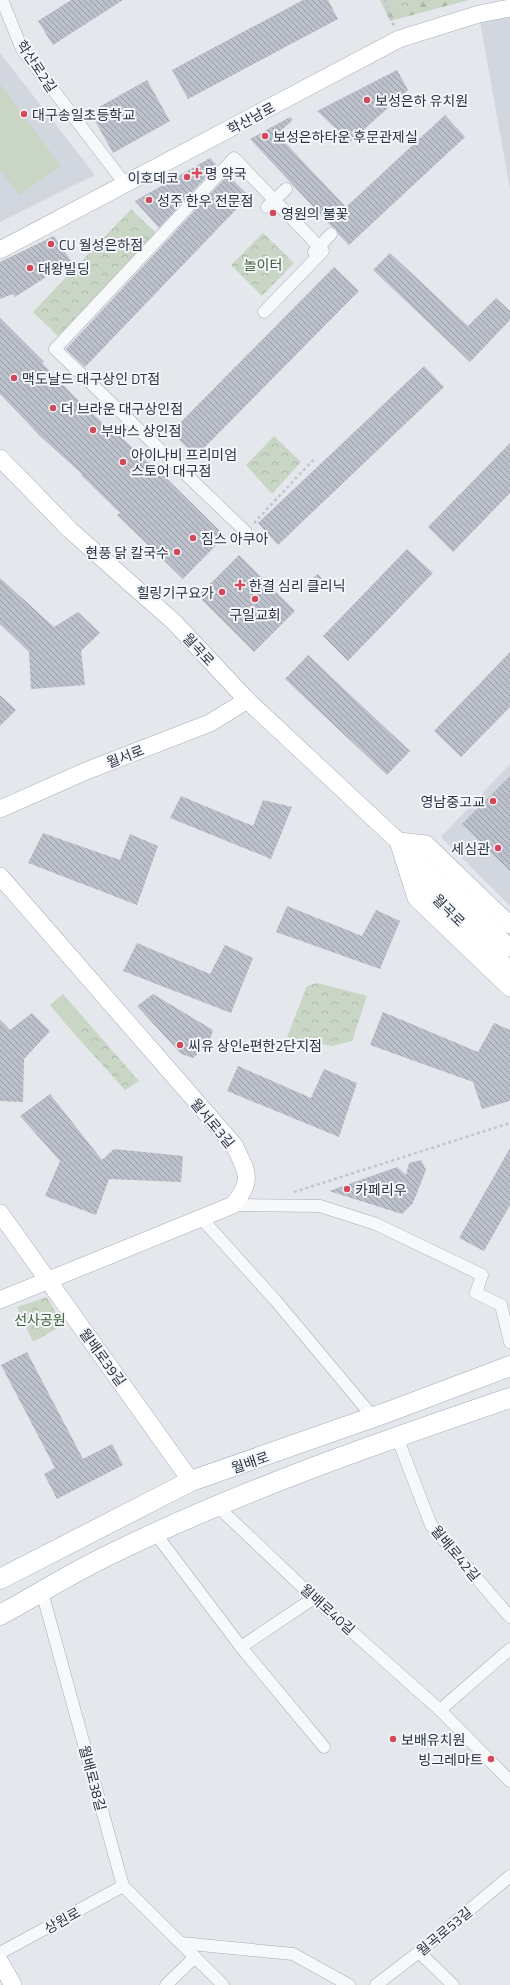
<svg xmlns="http://www.w3.org/2000/svg" width="510" height="1985" font-family="'Titillium Web','Noto Sans KR',sans-serif">
  <defs>
    <pattern id="forest-firs" width="22" height="20" patternUnits="userSpaceOnUse"><rect width="22" height="20" fill="#c9d6c5"/><path d="M5 1l3.5 6h-7zM16 11l3.5 6h-7z" fill="#adb8ab"/></pattern>
    <pattern id="park-crowns" width="20" height="18" patternUnits="userSpaceOnUse"><rect width="20" height="18" fill="#c9d6c5"/><path d="M2 6a3 3 0 1 1 6 0M12 15a3 3 0 1 1 6 0" fill="none" stroke="#adb8ab"/></pattern>
    <pattern id="building-back-hatch" width="6" height="6" patternUnits="userSpaceOnUse"><rect width="6" height="6" fill="#bbc0ca"/><path d="M-1 5l2 2M0 0l6 6M5-1l2 2" fill="none" stroke="#989da6"/></pattern>
  </defs>
  <rect width="100%" height="100%" fill="#e4e7ec"/>
  <g fill="#d2d6de">
    <path d="M510 10V189L479 16Z"/>
    <path d="M0 53 95 175 0 222Z"/>
    <path d="M510 764V906L441 837Z"/>
  </g>
  <g fill="#c9d6c5">
    <path d="M0 84 61 166 19 195 1 171H0Z"/>
    <path d="M63 994 84 1018 70 1029 50 1005Z"/>
  </g>
  <path fill="url(#forest-firs)" d="M380 0H469L390 21Z"/>
  <g fill="url(#park-crowns)">
    <path d="M394 0H430L397 9Z"/>
    <path d="M131 209 156 233 58 336 33 312Z"/>
    <path d="M263 233 294 263 262 296 231 265Z"/>
    <path d="M274 436 301 462 272 494 246 465Z"/>
    <path d="M317 983 367 996 352 1041 332 1046 287 1037 307 986Z"/>
    <path d="M84 1018 139 1081 125 1090 70 1029Z"/>
    <path d="M47 1297 63 1325 33 1342 17 1307Z"/>
  </g>
  <g fill="url(#building-back-hatch)">
    <path d="M71 0H123L53 45 38 21Z"/>
    <path d="M303 0H328L338 19 188 99 172 70Z"/>
    <path d="M397 70 408 90 350 142 317 111Z"/>
    <path d="M147 80 170 121 113 153 90 112Z"/>
    <path d="M445 115 465 137 349 245 338 234 336 229 332 227 250 139 290 117 293 120 277 134 346 207Z"/>
    <path d="M210 158 217 165 159 228 135 201Z"/>
    <path d="M228 175 249 196 85 367 66 349Z"/>
    <path d="M54 236 71 261 15 297 13 294 0 299V262Z"/>
    <path d="M390 253 468 326 496 298 510 311V320L470 362 373 270Z"/>
    <path d="M334 267 359 291 196 456 171 432Z"/>
    <path d="M0 318 44 362 42 363 78 400 118 437 119 435 159 473 160 472 225 536 183 579 117 515 120 513 81 475 82 474 41 437 0 394Z"/>
    <path d="M424 366 444 387 278 545 258 523Z"/>
    <path d="M510 443V493L453 552 428 527Z"/>
    <path d="M407 549 433 573 348 661 323 636Z"/>
    <path d="M239 555 295 611 254 652 198 596Z"/>
    <path d="M318 574 327 584 317 594 307 583Z"/>
    <path d="M0 578 54 627 78 612 100 633 81 651 85 685 31 689 29 652 0 624Z"/>
    <path d="M510 652V707L461 757 434 731Z"/>
    <path d="M308 655 410 751 387 775 285 679Z"/>
    <path d="M0 695 16 710 0 726Z"/>
    <path d="M510 776V871L462 824Z"/>
    <path d="M181 796 253 826 263 800 292 807 271 859 170 818Z"/>
    <path d="M43 833 120 860 130 834 158 846 137 905 28 863Z"/>
    <path d="M287 906 362 936 376 910 400 921 380 969 276 932Z"/>
    <path d="M137 943 210 974 225 945 253 958 231 1013 123 971Z"/>
    <path d="M153 994 213 1030 209 1044 193 1058 181 1054 137 1006Z"/>
    <path d="M383 1012 478 1052 494 1023 510 1030V1101L482 1109 473 1082 370 1045Z"/>
    <path d="M32 1013 50 1031 24 1059 23 1102 0 1101V1020L10 1030Z"/>
    <path d="M238 1066 311 1098 324 1069 357 1083 339 1137 227 1091Z"/>
    <path d="M50 1094 102 1160 114 1149 183 1156 181 1182 109 1179 96 1215 45 1196 60 1161 20 1116Z"/>
    <path d="M510 1148V1205L484 1251 459 1238Z"/>
    <path d="M421 1160 426 1170 413 1203 402 1214 329 1191 397 1167 406 1175 409 1163Z"/>
    <path d="M27 1352 83 1459 112 1444 123 1465 57 1499 44 1474 55 1468 1 1365Z"/>
  </g>
  <g fill="none" stroke-linecap="round" stroke-linejoin="round">
    <defs>
      <g id="street">
        <path d="M2 0 22 49 125 184"/>
        <path d="M267 207 286 189"/>
        <path d="M314 252 331 234"/>
        <path d="M246 532 55 349 234 158 323 251 264 312"/>
        <path d="M233 1205 320 1206 376 1224 482 1275 476 1293 501 1305 510 1342"/>
        <path d="M202 1219 276 1301 373 1417"/>
        <path d="M397 1437 431 1525 510 1617"/>
        <path d="M217 1506 314 1598 440 1710 510 1781"/>
        <path d="M155 1533 241 1647 324 1747"/>
        <path d="M42 1592 123 1886 223 1985"/>
        <path d="M241 1647 314 1598"/>
        <path d="M440 1710 510 1649"/>
        <path d="M181 1943 293 1954 349 1985"/>
        <path d="M419 1952 453 1985"/>
        <path d="M0 1953 123 1886"/>
        <path d="M166 1985 195 1957"/>
        <path d="M376 1985 419 1952 510 1876"/>
      </g>
      <g id="secondary">
        <path d="M0 250 399 39 479 14 510 8"/>
        <path d="M0 458 70 530 174 622 247 700 398 841 416 898 510 988"/>
        <path d="M0 809 86 771 210 723 247 700"/>
        <path d="M398 841 426 844 510 925"/>
        <path d="M399 841 510 948"/>
        <path d="M413 866 425 886 510 970"/>
        <path d="M0 876 234 1145C247 1172 254 1180 233 1205L0 1300"/>
        <path d="M0 1213 191 1481"/>
        <path d="M0 1962 13 1985"/>
      </g>
      <g id="primary">
        <path d="M0 1579 191 1481 388 1412 510 1366"/>
        <path d="M0 1615C37 1595 73 1572 111 1554 239 1491 375 1444 510 1398"/>
      </g>
    </defs>
    <use href="#street" stroke="#a9aeb7" stroke-width="13"/>
    <use href="#secondary" stroke="#a9aeb7" stroke-width="18"/>
    <use href="#primary" stroke="#a3abb8" stroke-width="21"/>
    <g stroke="#c2c5cb" stroke-width="2.5" stroke-dasharray="3 3" stroke-linecap="butt">
      <path d="M385 0 394 26"/>
      <path d="M254 523 314 459"/>
      <path d="M294 1192 510 1123"/>
    </g>
    <use href="#street" stroke="#f7f8fa" stroke-width="12"/>
    <use href="#secondary" stroke="#fff" stroke-width="17"/>
    <use href="#primary" stroke="#fff" stroke-width="20"/>
  </g>
  <g fill="#d1495b" stroke="#f4f6f9" stroke-width="1.5">
    <circle cx="367" cy="100" r="4"/>
    <circle cx="24" cy="114" r="4"/>
    <circle cx="265" cy="136" r="4"/>
    <path d="M195 167h4v4h4v4h-4v4h-4v-4h-4v-4h4z"/>
    <circle cx="187" cy="177" r="4"/>
    <circle cx="149" cy="200" r="4"/>
    <circle cx="273" cy="213" r="4"/>
    <circle cx="51" cy="244" r="4"/>
    <circle cx="30" cy="268" r="4"/>
    <circle cx="14" cy="378" r="4"/>
    <circle cx="53" cy="408" r="4"/>
    <circle cx="93" cy="430" r="4"/>
    <circle cx="123" cy="462" r="4"/>
    <circle cx="193" cy="538" r="4"/>
    <circle cx="177" cy="552" r="4"/>
    <path d="M238 579h4v4h4v4h-4v4h-4v-4h-4v-4h4z"/>
    <circle cx="222" cy="592" r="4"/>
    <circle cx="255" cy="599" r="4"/>
    <circle cx="493" cy="801" r="4"/>
    <circle cx="498" cy="848" r="4"/>
    <circle cx="180" cy="1045" r="4"/>
    <circle cx="347" cy="1189" r="4"/>
    <circle cx="393" cy="1739" r="4"/>
    <circle cx="491" cy="1759" r="4"/>
  </g>
  <g text-anchor="middle" dominant-baseline="central" stroke-width="4" stroke-linejoin="round" paint-order="stroke">
    <g font-size="14" fill="#2b3445" stroke="#f4f6f9">
      <text transform="translate(37 66) rotate(56)">학산로2길</text>
      <text transform="translate(251 118) rotate(-28)">학산남로</text>
      <text transform="translate(199 649) rotate(47)">월곡로</text>
      <text transform="translate(125 756) rotate(-21)">월서로</text>
      <text transform="translate(449 910) rotate(45)">월곡로</text>
      <text transform="translate(213 1123) rotate(50)">월서로3길</text>
      <text transform="translate(103 1357) rotate(54)">월배로39길</text>
      <text transform="translate(250 1462) rotate(-19)">월배로</text>
      <text transform="translate(456 1553) rotate(50)">월배로42길</text>
      <text transform="translate(328 1609) rotate(42)">월배로40길</text>
      <text transform="translate(93 1778) rotate(75)">월배로38길</text>
      <text transform="translate(62 1920) rotate(-29)">상원로</text>
      <text transform="translate(444 1931) rotate(-40)">월곡로53길</text>
    </g>
    <g font-size="14" fill="#2b3445" stroke="#f4f6f9" text-anchor="start">
      <text x="375" y="100">보성은하 유치원</text>
      <text x="32" y="114">대구송일초등학교</text>
      <text x="273" y="136">보성은하타운 후문관제실</text>
      <text x="205" y="173">명 약국</text>
      <text x="179" y="177" text-anchor="end">이호데코</text>
      <text x="157" y="200">성주 한우 전문점</text>
      <text x="281" y="213">영원의 불꽃</text>
      <text x="59" y="244">CU 월성은하점</text>
      <text x="38" y="268">대왕빌딩</text>
      <text x="22" y="378">맥도날드 대구상인 DT점</text>
      <text x="61" y="408">더 브라운 대구상인점</text>
      <text x="101" y="430">부바스 상인점</text>
      <text x="131" y="454">아이나비 프리미엄<tspan x="131" dy="16">스토어 대구점</tspan></text>
      <text x="201" y="538">짐스 아쿠아</text>
      <text x="169" y="552" text-anchor="end">현풍 닭 칼국수</text>
      <text x="249" y="585">한결 심리 클리닉</text>
      <text x="214" y="592" text-anchor="end">힐링기구요가</text>
      <text x="255" y="614" text-anchor="middle">구일교회</text>
      <text x="485" y="801" text-anchor="end">영남중고교</text>
      <text x="490" y="848" text-anchor="end">세심관</text>
      <text x="188" y="1045">씨유 상인e편한2단지점</text>
      <text x="355" y="1189">카페리우</text>
      <text x="401" y="1739">보배유치원</text>
      <text x="483" y="1759" text-anchor="end">빙그레마트</text>
    </g>
    <g font-size="14" fill="#3f6138" stroke="#f4f6f9">
      <text x="263" y="264">놀이터</text>
      <text x="40" y="1319">선사공원</text>
    </g>
  </g>
</svg>
